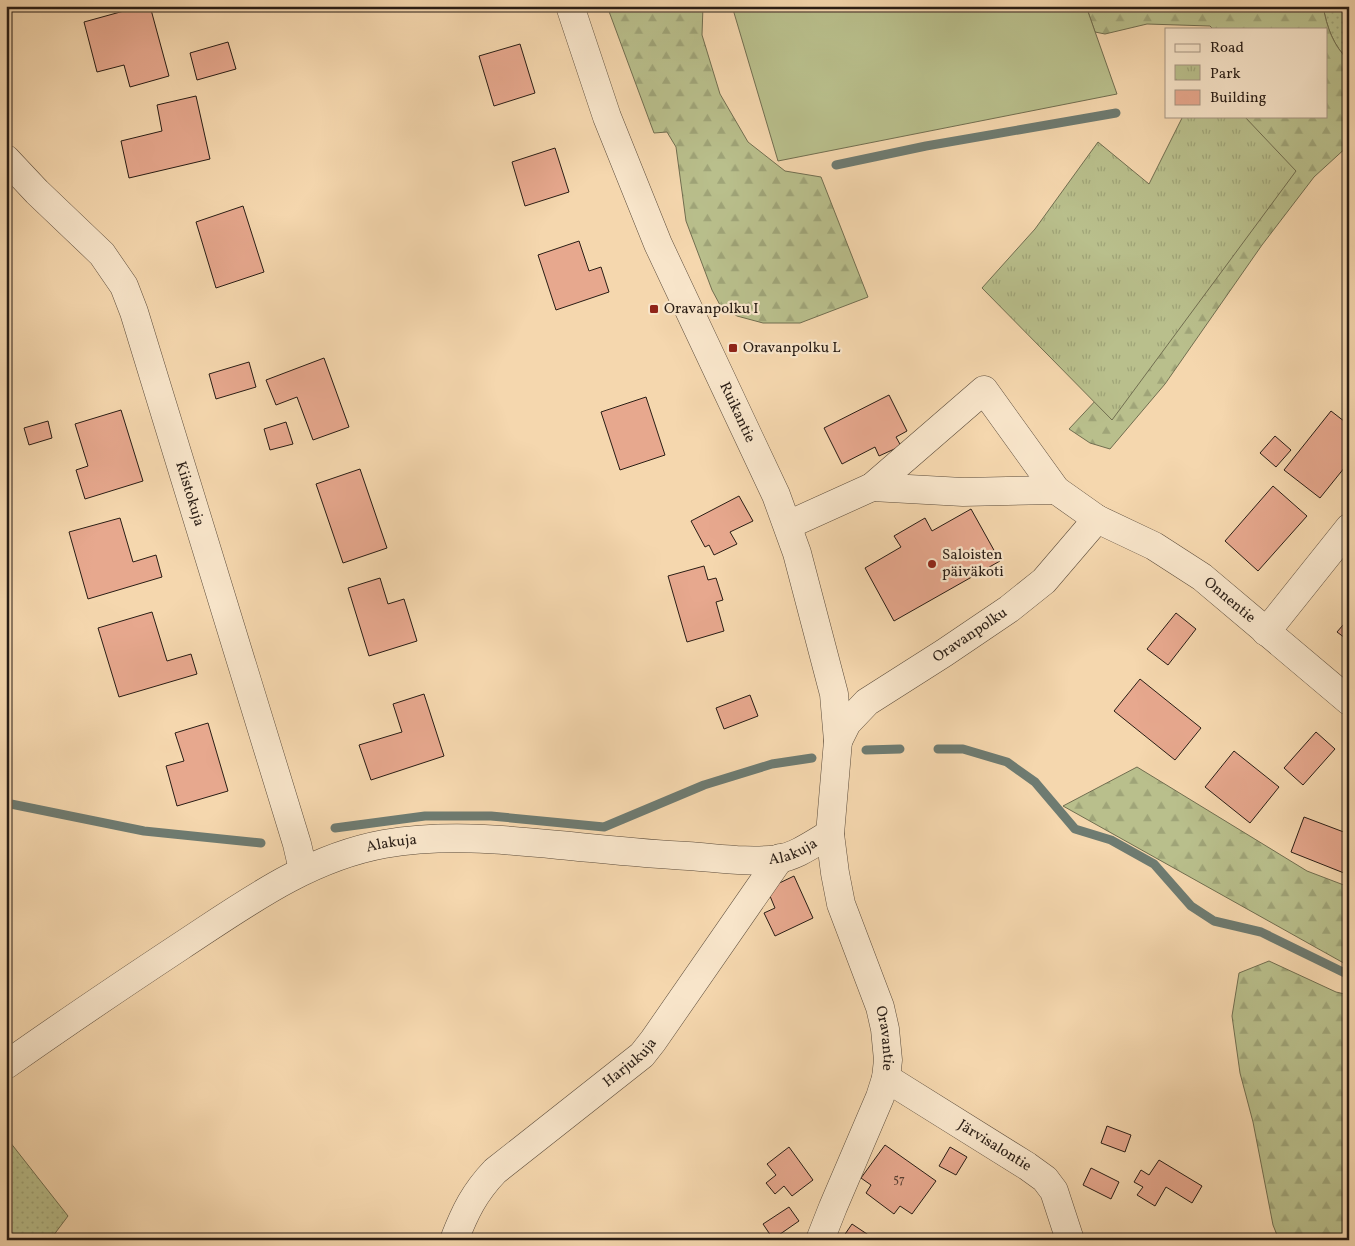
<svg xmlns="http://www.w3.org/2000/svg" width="1355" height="1246" font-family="Vollkorn,serif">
  <defs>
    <pattern id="grass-dots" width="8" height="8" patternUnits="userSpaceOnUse" patternTransform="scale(1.25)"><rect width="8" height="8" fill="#b9bf8c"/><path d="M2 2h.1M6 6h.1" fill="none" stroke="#9fa478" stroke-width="1.8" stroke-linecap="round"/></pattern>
    <pattern id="forest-firs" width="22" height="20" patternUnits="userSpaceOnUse" patternTransform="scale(1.25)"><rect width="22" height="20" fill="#b9bf8c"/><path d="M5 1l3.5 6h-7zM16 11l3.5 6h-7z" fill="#9fa478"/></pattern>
    <pattern id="park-tufts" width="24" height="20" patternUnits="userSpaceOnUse" patternTransform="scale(1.25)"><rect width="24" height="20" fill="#b9bf8c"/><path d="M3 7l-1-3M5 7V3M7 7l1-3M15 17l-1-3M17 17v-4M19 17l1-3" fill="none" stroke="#9fa478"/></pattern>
  </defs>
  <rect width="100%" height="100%" fill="#f5d7ae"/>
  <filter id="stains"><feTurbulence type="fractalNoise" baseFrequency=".004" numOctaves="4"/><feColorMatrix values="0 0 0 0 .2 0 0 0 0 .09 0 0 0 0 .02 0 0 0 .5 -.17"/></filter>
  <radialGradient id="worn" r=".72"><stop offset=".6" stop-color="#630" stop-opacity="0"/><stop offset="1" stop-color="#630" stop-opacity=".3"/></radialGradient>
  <g fill="url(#grass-dots)" stroke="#716e50">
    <path d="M1323 6H1349V61C1333 45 1327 28 1323 6Z"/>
    <path d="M6 1137 68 1216 50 1240H6Z"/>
  </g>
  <g fill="url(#forest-firs)" stroke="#716e50">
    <path d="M607 6H703L702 35 720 94 748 142 785 171 821 177 868 297 800 323H763L737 316 720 305 712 290 686 221 676 147 667 132 654 133Z"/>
    <path d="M1086 6H1323C1327 28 1333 45 1349 61V145L1314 177 1262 245 1165 384 1110 449 1090 443 1069 429 1098 398 1207 116H1326V29H1213L1210 26 1147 24 1105 34 1095 32Z"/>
    <path d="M1137 767 1307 871 1349 887V966L1063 806Z"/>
    <path d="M1269 961 1336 992 1349 995V1240H1279L1273 1225 1253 1122 1240 1073 1232 1016 1239 973Z"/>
  </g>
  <path fill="url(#park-tufts)" stroke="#716e50" d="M1183 116H1244L1296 171 1112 420 982 288 1035 229 1098 142 1149 184Z"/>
  <path fill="#b9bf8c" stroke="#716e50" d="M732 6H1086L1117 94 778 161Z"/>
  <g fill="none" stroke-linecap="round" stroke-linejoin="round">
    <g stroke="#6e7b71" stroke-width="9">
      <path d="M836 165 926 146 1116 113"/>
      <path d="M938 749H963L1007 762 1035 782 1075 829 1111 840 1154 864 1191 906 1214 921 1261 932 1349 975"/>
      <path d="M866 750 900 749"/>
      <path d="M6 803 144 831 261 843"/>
      <path d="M335 828 425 816H491L604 827 704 785 772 764 812 758"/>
    </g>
  </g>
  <g fill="#e7a88e" stroke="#291d15">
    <path d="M142 6H150L169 76 130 87 124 65 97 72 84 22Z"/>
    <path d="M228 42 236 69 197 80 190 53Z"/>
    <path d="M520 44 535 93 494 106 479 56Z"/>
    <path d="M196 96 210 159 129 178 121 141 162 131 157 105Z"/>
    <path d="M555 148 569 192 525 206 512 162Z"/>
    <path d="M243 206 264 272 216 288 196 222Z"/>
    <path d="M579 241 589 271 601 267 609 292 556 310 538 255Z"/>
    <path d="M324 358 349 427 313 440 297 397 276 405 266 380Z"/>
    <path d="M249 362 256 387 216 399 209 374Z"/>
    <path d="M889 395 907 431 896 437 901 446 879 456 875 447 842 464 824 428Z"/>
    <path d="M646 397 665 455 620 470 601 412Z"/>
    <path d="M121 410 143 481 85 499 76 470 88 466 75 424Z"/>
    <path d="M1331 411 1349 425V462L1320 498 1284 470Z"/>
    <path d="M48 421 52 438 29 445 24 428Z"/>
    <path d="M286 422 293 444 270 450 264 429Z"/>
    <path d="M1275 436 1291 450 1276 467 1260 453Z"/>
    <path d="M360 469 387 548 343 563 316 484Z"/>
    <path d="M1273 486 1307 516 1258 571 1225 541Z"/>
    <path d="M739 496 753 521 730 532 737 544 714 555 709 545 705 547 691 521Z"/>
    <path d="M971 509 1000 561 894 621 865 568 901 547 894 536 925 518 932 531Z"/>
    <path d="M120 518 133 562 156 555 162 577 88 599 69 532Z"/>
    <path d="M704 566 708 580 716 578 723 600 716 602 724 631 687 642 668 576Z"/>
    <path d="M380 578 388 604 404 599 417 641 369 656 348 588Z"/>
    <path d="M152 612 167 661 191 654 197 674 119 697 98 628Z"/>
    <path d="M1176 613 1196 629 1168 665 1147 649Z"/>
    <path d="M1349 618V641L1337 632Z"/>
    <path d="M1140 679 1201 728 1175 760 1114 711Z"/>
    <path d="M424 694 444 756 371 780 359 745 402 732 393 704Z"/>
    <path d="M750 695 758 716 724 729 716 708Z"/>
    <path d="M208 723 228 791 177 806 166 766 184 761 175 733Z"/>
    <path d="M1316 732 1335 749 1303 785 1284 768Z"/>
    <path d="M1234 751 1279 787 1250 823 1205 787Z"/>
    <path d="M1304 817 1349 834V875L1291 852Z"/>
    <path d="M794 876 813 918 775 936 764 913 775 908 767 889Z"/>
    <path d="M1107 1126 1131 1135 1125 1152 1101 1143Z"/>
    <path d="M885 1145 936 1181 912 1214 900 1206 894 1214 866 1193 871 1185 861 1178Z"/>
    <path d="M789 1147 813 1180 792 1196 784 1186 775 1194 766 1183 776 1175 767 1164Z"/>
    <path d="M950 1147 967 1157 956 1175 939 1166Z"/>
    <path d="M1159 1160 1202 1186 1192 1203 1166 1187 1155 1206 1137 1195 1143 1187 1134 1182 1141 1170 1149 1175Z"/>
    <path d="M1091 1168 1119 1182 1111 1199 1083 1185Z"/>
    <path d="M789 1207 799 1221 773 1239 763 1224Z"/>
    <path d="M852 1224 876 1240H841Z"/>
  </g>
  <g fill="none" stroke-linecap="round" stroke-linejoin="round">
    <defs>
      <g id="minor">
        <path id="s1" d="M570 6 607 117 658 244 776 495 797 553 834 694 838 741 830 834 835 873 841 904 880 1007 885 1029 888 1060 886 1078 880 1097 833 1207 820 1240"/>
        <path id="s2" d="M6 159 37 192 102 254 124 286 134 312 297 844 303 870"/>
        <path d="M872 487 963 492 1056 490"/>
        <path id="s3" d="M788 525 872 487 984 390 1056 490 1097 519 1154 546 1202 577 1349 701"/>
        <path d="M1266 632 1349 528"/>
        <path id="s4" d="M838 741 847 723 867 702 944 653 1009 609 1044 581 1097 519"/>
        <path id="s5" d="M6 1065C64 1024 122 985 181 946 245 904 307 858 384 844 443 834 500 839 559 845 602 849 645 854 688 856 718 858 749 863 778 859 797 856 814 843 830 834"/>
        <path id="s6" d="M886 1078 1027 1166 1045 1179 1054 1191 1070 1240"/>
        <path id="s7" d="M454 1240C465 1212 474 1193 495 1171L642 1055 653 1041 780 858"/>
      </g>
    </defs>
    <use href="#minor" stroke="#5c4c3b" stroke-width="29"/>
    <use href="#minor" stroke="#f8e5ca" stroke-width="28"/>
  </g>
  <g fill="#8f2418" stroke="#f8e5ca" stroke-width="2">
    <rect x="649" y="304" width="10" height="10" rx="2.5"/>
    <rect x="728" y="343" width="10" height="10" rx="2.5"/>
    <circle cx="932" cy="564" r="5"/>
  </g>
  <g text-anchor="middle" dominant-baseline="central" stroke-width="4.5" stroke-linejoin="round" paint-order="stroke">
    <g font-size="12" fill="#584033">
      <text x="899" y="1180">57</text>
    </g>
    <g font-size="15" fill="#291d15" stroke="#f8e5ca" text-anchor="start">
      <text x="664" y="309">Oravanpolku I</text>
      <text x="743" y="348">Oravanpolku L</text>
      <text x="942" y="555">Saloisten<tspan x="942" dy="17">päiväkoti</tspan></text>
    </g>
    <g font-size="15" fill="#291d15" stroke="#f8e5ca">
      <text stroke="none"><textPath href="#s1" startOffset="440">Ruikantie</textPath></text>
      <text stroke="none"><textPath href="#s2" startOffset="392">Kiistokuja</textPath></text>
      <text stroke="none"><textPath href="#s3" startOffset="570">Onnentie</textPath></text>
      <text stroke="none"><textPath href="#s4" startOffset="172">Oravanpolku</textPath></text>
      <text stroke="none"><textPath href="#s5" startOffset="448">Alakuja</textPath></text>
      <text stroke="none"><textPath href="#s5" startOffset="852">Alakuja</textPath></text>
      <text stroke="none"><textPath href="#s1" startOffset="1092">Oravantie</textPath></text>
      <text stroke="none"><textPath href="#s7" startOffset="254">Harjukuja</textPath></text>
      <text stroke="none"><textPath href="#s6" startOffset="128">Järvisalontie</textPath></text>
    </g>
  </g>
  <rect width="1355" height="1246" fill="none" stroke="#f5d7ae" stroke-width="25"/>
  <rect x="8" y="8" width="1340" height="1231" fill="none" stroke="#291d15" stroke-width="2.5"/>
  <rect x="12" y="12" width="1330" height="1221" fill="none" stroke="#291d15"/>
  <rect x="1165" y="28" width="162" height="90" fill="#f8e5ca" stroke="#a59582"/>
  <rect x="1175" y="44" width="25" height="8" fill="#f8e5ca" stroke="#a59582"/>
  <text x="1210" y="52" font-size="15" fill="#291d15">Road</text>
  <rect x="1175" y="65" width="25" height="15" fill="url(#park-tufts)" stroke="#a59582"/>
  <text x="1210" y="78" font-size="15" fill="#291d15">Park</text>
  <rect x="1175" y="90" width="25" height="15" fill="#e7a88e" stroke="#a59582"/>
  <text x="1210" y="102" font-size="15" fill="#291d15">Building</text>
  <rect width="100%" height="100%" filter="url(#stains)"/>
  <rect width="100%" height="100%" fill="url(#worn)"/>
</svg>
